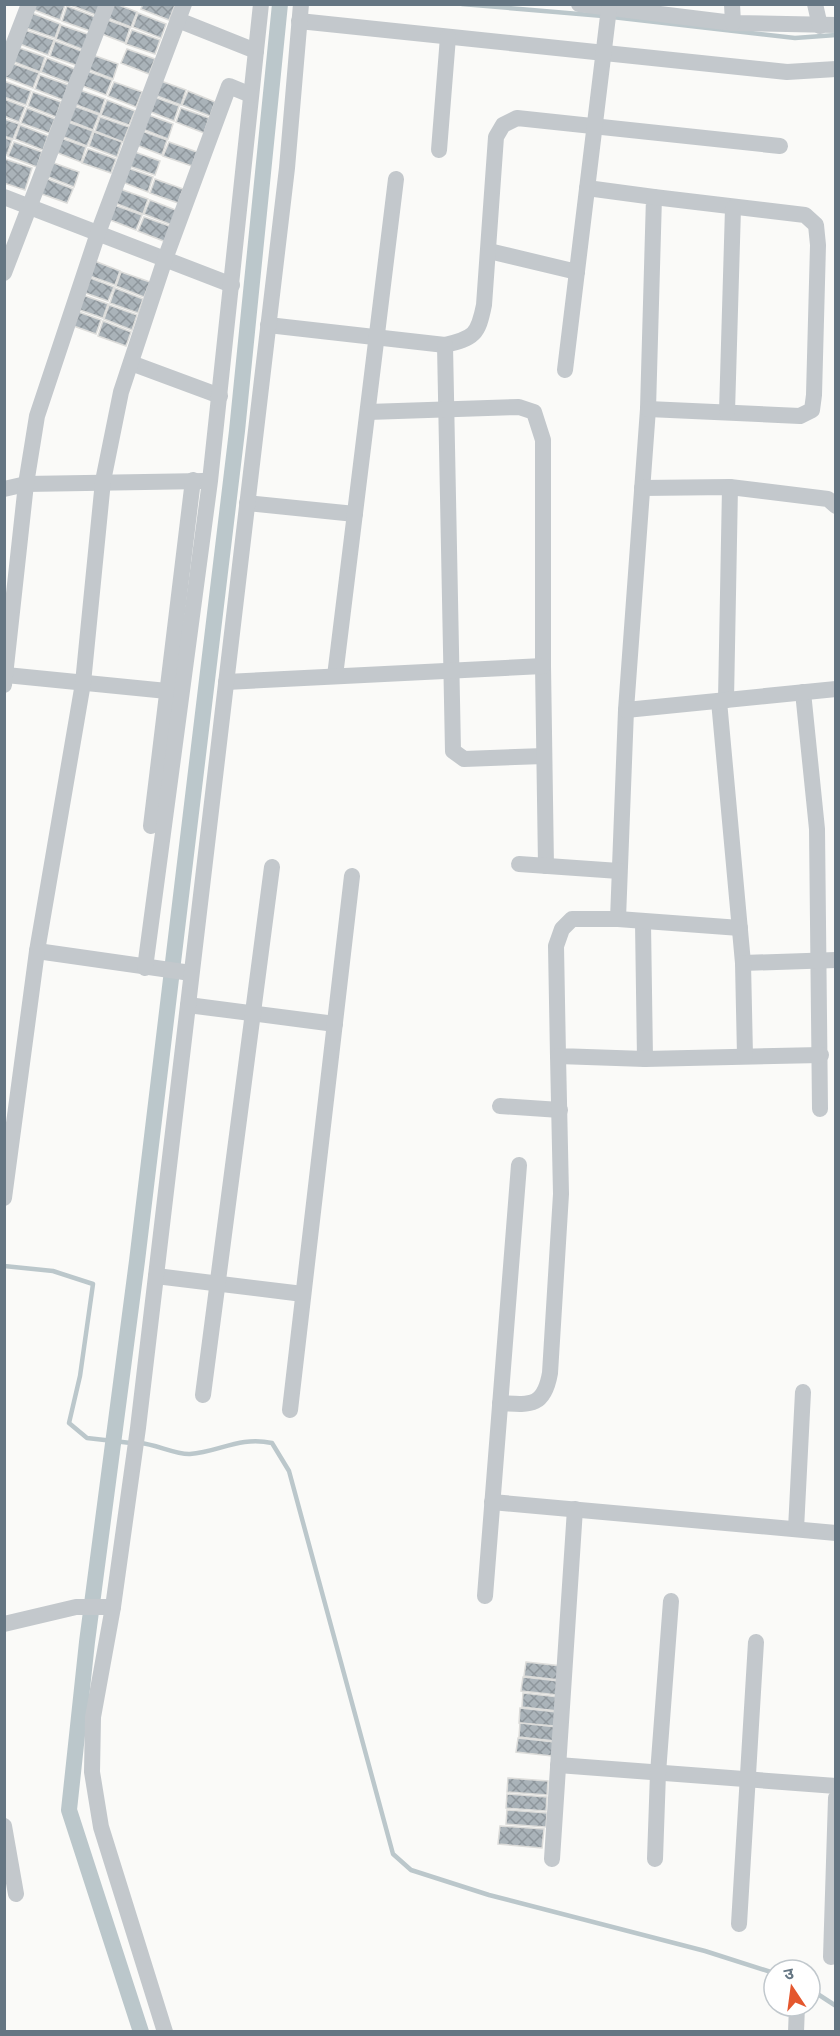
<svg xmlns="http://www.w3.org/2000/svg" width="840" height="2036" font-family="'Space Grotesk','Noto Sans Devanagari',sans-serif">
  <defs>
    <pattern id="building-cross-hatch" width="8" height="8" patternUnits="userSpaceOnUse" patternTransform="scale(1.5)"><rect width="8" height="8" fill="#aab3b9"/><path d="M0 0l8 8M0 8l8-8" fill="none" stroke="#8e969c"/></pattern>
  </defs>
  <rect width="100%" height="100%" fill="#fafaf8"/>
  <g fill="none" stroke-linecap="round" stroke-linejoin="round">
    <g stroke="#bbc7cb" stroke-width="4.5">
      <path d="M462 4 603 16"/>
      <path d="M612 17 795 38 836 35"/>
      <path d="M4 1266 53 1271 93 1284 80 1376 69 1423 87 1438 131 1443"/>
      <path d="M140 1443C155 1444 177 1455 190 1454 219 1452 239 1436 272 1443L289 1471 393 1854 411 1870 489 1895 705 1951 774 1973"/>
      <path d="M810 1989 836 2006"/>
    </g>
    <path stroke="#bbc7cb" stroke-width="16" d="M141 2032 69 1810 87 1642 137 1261 237 431 280 4"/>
  </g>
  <g fill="url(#building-cross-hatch)" stroke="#dcdcda" stroke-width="1.5">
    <path d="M34 4H63L65 5 60 20 32 9Z"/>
    <path d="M68 4H100L96 15Z"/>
    <path d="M108 4H116L137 12 131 27 103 16Z"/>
    <path d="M143 4H173L175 5 169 20 141 9Z"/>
    <path d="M67 6 95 17 90 31 62 21Z"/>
    <path d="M32 13 60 24 55 38 26 28Z"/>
    <path d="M138 13 166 24 161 38 133 27Z"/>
    <path d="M102 18 130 28 125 43 97 32Z"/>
    <path d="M61 25 90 35 84 50 56 39Z"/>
    <path d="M25 30 54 40 48 55 20 44Z"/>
    <path d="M132 30 160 40 155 54 126 44Z"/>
    <path d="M55 41 84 52 78 66 50 56Z"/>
    <path d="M17 47 45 57 40 72 12 61Z"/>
    <path d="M127 49 155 59 149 74 121 63Z"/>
    <path d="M90 54 118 64 113 79 85 68Z"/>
    <path d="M47 58 75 69 69 83 41 72Z"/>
    <path d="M11 63 39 73 33 88 5 77Z"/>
    <path d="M84 70 112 80 106 95 78 84Z"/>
    <path d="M40 75 68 85 63 100 35 89Z"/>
    <path d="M158 80 186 90 181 105 152 94Z"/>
    <path d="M4 81 31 91 26 105 4 97Z"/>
    <path d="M114 82 142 92 136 107 108 96Z"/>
    <path d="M77 89 105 99 100 114 72 103Z"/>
    <path d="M188 91 215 102 210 116 182 105Z"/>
    <path d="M33 92 61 102 56 117 28 106Z"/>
    <path d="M151 96 179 106 174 121 146 110Z"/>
    <path d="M4 99 25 107 19 122 4 116Z"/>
    <path d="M107 100 135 111 129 125 101 115Z"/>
    <path d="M71 105 99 115 93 130 65 119Z"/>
    <path d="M27 108 55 119 49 133 21 123Z"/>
    <path d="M181 108 209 118 204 133 176 122Z"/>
    <path d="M146 114 173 124 168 139 140 128Z"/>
    <path d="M100 117 129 127 123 142 95 131Z"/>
    <path d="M4 119 19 124 13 139 4 136Z"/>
    <path d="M65 121 93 131 87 146 59 135Z"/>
    <path d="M20 125 48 136 43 150 15 139Z"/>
    <path d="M139 130 167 140 162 155 134 144Z"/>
    <path d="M94 132 122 142 117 157 89 146Z"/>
    <path d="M58 137 86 147 81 162 53 151Z"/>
    <path d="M4 138 12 140 7 155 4 154Z"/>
    <path d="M14 142 42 152 37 167 8 156Z"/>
    <path d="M169 142 197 152 192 166 163 156Z"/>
    <path d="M88 149 116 159 111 173 82 163Z"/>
    <path d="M132 151 160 161 155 175 126 165Z"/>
    <path d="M5 159 32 168 25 190 4 183Z"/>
    <path d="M51 162 79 172 74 187 46 176Z"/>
    <path d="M125 167 153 177 148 192 120 181Z"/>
    <path d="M45 178 73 189 67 203 39 193Z"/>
    <path d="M155 179 183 189 178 203 150 193Z"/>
    <path d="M120 189 148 199 143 214 115 203Z"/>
    <path d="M150 200 178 211 172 225 144 214Z"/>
    <path d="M114 205 142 215 136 230 108 219Z"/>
    <path d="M144 217 172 227 166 242 138 231Z"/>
    <path d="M92 260 120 271 115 285 87 275Z"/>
    <path d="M121 272 150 282 144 297 116 286Z"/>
    <path d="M85 276 114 287 108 301 80 291Z"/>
    <path d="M115 288 143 299 138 313 110 303Z"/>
    <path d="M80 294 108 304 103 318 74 308Z"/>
    <path d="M109 305 137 315 132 330 104 319Z"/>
    <path d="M73 310 101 320 96 334 68 324Z"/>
    <path d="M103 321 131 332 126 346 98 336Z"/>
    <path d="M526 1662 562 1666 560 1680 524 1676Z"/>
    <path d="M523 1677 559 1681 558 1695 521 1691Z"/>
    <path d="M523 1693 559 1697 558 1711 522 1707Z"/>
    <path d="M520 1708 557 1712 555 1726 519 1723Z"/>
    <path d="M520 1723 557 1727 555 1741 519 1737Z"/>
    <path d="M518 1738 554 1742 552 1756 516 1752Z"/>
    <path d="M508 1778 548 1781 547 1795 507 1792Z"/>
    <path d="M507 1794 547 1797 546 1811 506 1808Z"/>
    <path d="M507 1810 547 1813 546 1827 506 1824Z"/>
    <path d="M500 1826 544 1829 542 1848 498 1844Z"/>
  </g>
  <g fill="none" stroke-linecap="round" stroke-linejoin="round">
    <g stroke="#c3c8cc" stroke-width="16">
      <path d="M579 4 733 23 836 25"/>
      <path d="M732 4 733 23"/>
      <path d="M815 4 820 26"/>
      <path d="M178 20 256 51"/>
      <path d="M299 21 787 72 836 69"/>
      <path d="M4 69 29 4"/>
      <path d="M439 150 448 37"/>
      <path d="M587 188 654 197 648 409 626 710 618 919"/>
      <path d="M4 197 232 285"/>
      <path d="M489 251 577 272"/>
      <path d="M4 273 107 4"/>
      <path d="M268 325 445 345C474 338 478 335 484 305L496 137 503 125 517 118 780 146"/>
      <path d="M445 345 453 751 464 759 544 756"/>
      <path d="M131 363 220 396"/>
      <path d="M565 370 609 8"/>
      <path d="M648 409 800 416 812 410 814 395 818 245 816 225 805 215 654 197"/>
      <path d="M368 412 519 407 534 412 543 440V666L546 866"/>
      <path d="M727 412 733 208"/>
      <path d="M642 488 730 487 828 499 836 506"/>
      <path d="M4 489 26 484 204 481"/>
      <path d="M247 503 355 514"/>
      <path d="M6 675 167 691"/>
      <path d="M335 676 396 179"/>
      <path d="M226 682 543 666"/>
      <path d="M4 685 26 484 37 416 98 233 184 4"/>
      <path d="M803 692 817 829 820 1109"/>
      <path d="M726 700 730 487"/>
      <path d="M719 701 743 963 836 960"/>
      <path d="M626 710 836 689"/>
      <path d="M151 826 193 480"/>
      <path d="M519 864 619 871"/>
      <path d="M643 923 645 1059"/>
      <path d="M740 928 618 919H572L562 929 556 946 558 1056 645 1059 821 1055"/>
      <path d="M37 951 191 973"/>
      <path d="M743 963 745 1056"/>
      <path d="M145 968 210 481 261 4"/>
      <path d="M188 1005 335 1024"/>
      <path d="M500 1106 560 1110"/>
      <path d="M4 1198 37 951 83 683 103 481 121 392 165 259 229 86 251 95"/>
      <path d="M156 1276 303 1294"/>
      <path d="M203 1395 272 867"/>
      <path d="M500 1403C531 1405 544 1407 550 1373L561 1194 558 1056"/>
      <path d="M290 1410 352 876"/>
      <path d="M492 1502 836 1533"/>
      <path d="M796 1529 803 1392"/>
      <path d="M485 1596 519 1165"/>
      <path d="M4 1624 76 1607H113"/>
      <path d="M558 1765 836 1786"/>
      <path d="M4 1826 16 1894"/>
      <path d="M552 1859 575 1509"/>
      <path d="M655 1859 658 1773 671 1601"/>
      <path d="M739 1924 756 1642"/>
      <path d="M831 1957 836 1798"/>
      <path d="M165 2032 101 1827 92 1772 93 1717 113 1607 138 1428 287 168 301 4"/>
      <path d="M796 2032 797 2006"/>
    </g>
  </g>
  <rect width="840" height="2036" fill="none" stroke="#657683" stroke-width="12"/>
  <g transform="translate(792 1988) rotate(347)"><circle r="28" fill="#ffffff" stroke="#c1c8cd" stroke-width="1.5"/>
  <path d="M0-4.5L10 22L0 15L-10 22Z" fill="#e4572e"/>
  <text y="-9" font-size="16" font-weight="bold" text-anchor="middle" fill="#657683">उ</text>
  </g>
</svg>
